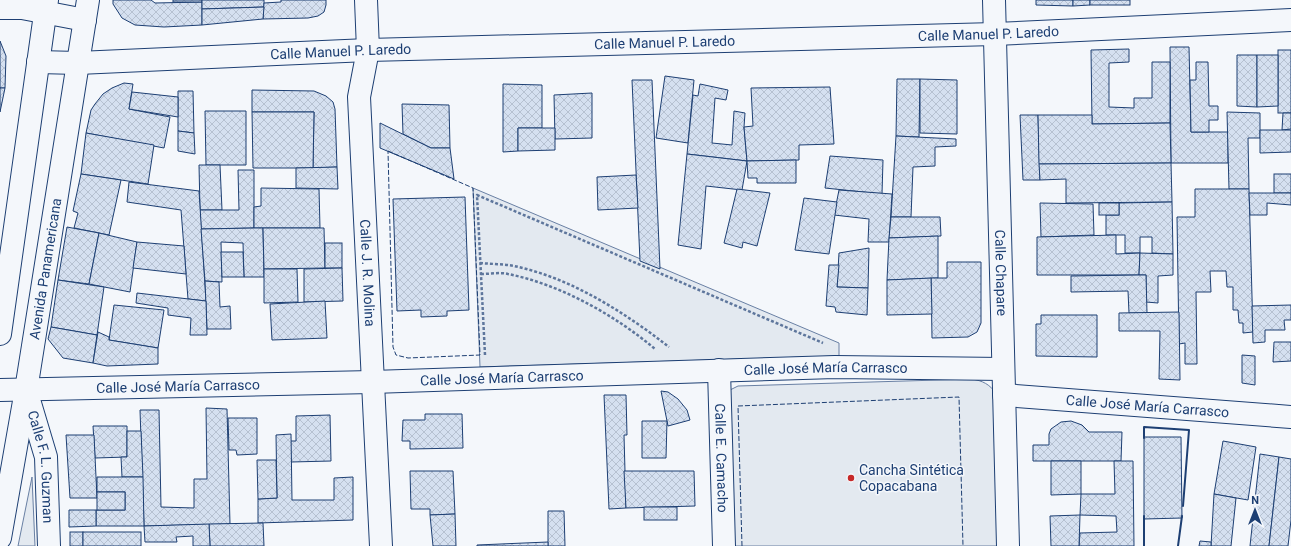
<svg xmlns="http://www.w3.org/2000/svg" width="1291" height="546" font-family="Roboto,sans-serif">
  <defs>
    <pattern id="building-cross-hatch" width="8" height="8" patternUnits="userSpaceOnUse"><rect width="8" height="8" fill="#d5e0f0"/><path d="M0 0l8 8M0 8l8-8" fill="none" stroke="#b6c1d1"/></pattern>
  </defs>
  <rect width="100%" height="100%" fill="#f4f7fb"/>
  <g fill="#e3e9f0" stroke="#687fa3">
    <path d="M473 188 839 343V356L480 367Z"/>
    <path d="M972 379C983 381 989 384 996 393L998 546H732L730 390 738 386Z"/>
    <path d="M32 477 35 546H18Z"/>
  </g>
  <g fill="url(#building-cross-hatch)" stroke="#1d3f73">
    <path d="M113 0H151L155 3 202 2V25L164 27 135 25 122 18 113 4Z"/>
    <rect x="173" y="0" width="29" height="2"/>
    <path d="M202 0H264V7L202 9Z"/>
    <path d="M281 0H326V5L324 12 318 16 308 18 263 19 264 3 281 2Z"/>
    <path d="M1036 0H1073V6L1036 5Z"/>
    <path d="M1073 0H1090V5L1073 6Z"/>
    <rect x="1090" y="0" width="40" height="5"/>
    <path d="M264 7 263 19 202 25V9Z"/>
    <path d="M0 41 6 56 5 88H0Z"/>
    <path d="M1170 47H1189L1191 132H1228V163H1171Z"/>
    <path d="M1129 49V62L1109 63V107L1134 108V98H1152V62H1170V123L1092 124 1091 50Z"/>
    <rect x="1278" y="50" width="13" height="63"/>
    <path d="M1237 55H1257V107L1237 106Z"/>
    <path d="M1257 55H1278V106L1257 107Z"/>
    <path d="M1196 62H1208L1209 106H1218V120H1209V132H1191L1190 80H1196Z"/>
    <path d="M665 76 694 80 688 143 656 138Z"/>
    <path d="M897 79H920L919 137 896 136Z"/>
    <path d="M920 79 957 80V134L920 133Z"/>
    <path d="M632 80H652L660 269 640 261Z"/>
    <path d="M124 83 133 84 129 109 170 117 164 148 86 133 91 110 95 104 103 94 112 88Z"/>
    <path d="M503 84 542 85V128H518V151L503 152Z"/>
    <path d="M700 84 728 90 726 100 715 98 712 143 732 145 734 111 745 113 744 127 747 161 687 154 693 95 698 96Z"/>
    <path d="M830 87 834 144 799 145V160L747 161 744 127 753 126 751 88Z"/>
    <path d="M0 88H5L0 112Z"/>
    <path d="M252 90 314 91 326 96 333 102 335 109 337 167 313 168 314 112H252Z"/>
    <path d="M178 91H193L194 133 178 131Z"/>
    <path d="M132 92 178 97V117L129 109Z"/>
    <path d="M592 93V138L555 139 554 95Z"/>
    <path d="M402 104 449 105 450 148H431L403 134Z"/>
    <path d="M205 111H246V165H206Z"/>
    <path d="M252 112H314L313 168H253Z"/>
    <path d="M1227 112 1260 113V138H1248L1249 189H1229Z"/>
    <path d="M1283 113H1291V129L1282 130Z"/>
    <path d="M1020 115H1038L1040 180H1023Z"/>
    <path d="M1038 115H1092V124L1170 123 1171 163 1039 164Z"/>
    <path d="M380 123 431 148H450L454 179 380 148Z"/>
    <path d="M518 128H555V150L518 151Z"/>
    <path d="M1260 130H1291V152L1260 153Z"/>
    <path d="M178 131 194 133 195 154 178 151Z"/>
    <path d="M86 133 154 145 148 184 81 174Z"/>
    <path d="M896 136 956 139V146L935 147V166L913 167 911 217H891Z"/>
    <path d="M687 154 747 161 742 190 706 186 701 249 678 245Z"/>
    <path d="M830 156 883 160 882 194 825 188Z"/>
    <path d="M796 160V183H757V178H748L747 161Z"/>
    <path d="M1171 163 1172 202 1066 203V179L1040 180 1039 164Z"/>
    <path d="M199 165H220L222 210H200Z"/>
    <path d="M337 167 338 189 296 188V168Z"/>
    <path d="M238 170H254V228L201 229 200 210H239Z"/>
    <path d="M81 174 121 180 109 235 74 228 78 213 73 211Z"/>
    <rect x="1274" y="174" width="17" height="19"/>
    <path d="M636 175 638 208 598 210 597 177Z"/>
    <path d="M129 182 199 191 206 301 188 299 181 210 127 202Z"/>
    <path d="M261 188 319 189 320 228H254V207L261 206Z"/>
    <path d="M737 189 770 193 757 246 743 242 742 248 724 243Z"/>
    <path d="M1195 189H1249L1253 332 1243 333V323H1239L1238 310H1233V287H1227L1226 271H1210L1211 292H1196L1197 364H1185V343L1179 344 1177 217H1195Z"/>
    <path d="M839 190 892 194 889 242H868L869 219 834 215Z"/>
    <path d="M1249 193H1291V205L1267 203V215H1250Z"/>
    <path d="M465 197 469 310 447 311V316L421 317V310L397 311 393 199Z"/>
    <path d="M804 198 837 202 829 254 795 250Z"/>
    <path d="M1172 202 1173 254 1152 253V237H1140V253H1125V235H1106V215H1119V203Z"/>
    <path d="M1040 203 1093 204 1094 235 1041 237Z"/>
    <rect x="1099" y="203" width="20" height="12"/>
    <path d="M891 217H940L941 236 889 238Z"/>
    <path d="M67 227 99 233 89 284 58 280Z"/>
    <path d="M254 228H263L264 277H244L243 243 221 242 222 282 205 281 201 229Z"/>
    <path d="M263 228H324L325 268 264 269Z"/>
    <path d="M99 233 137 242 130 292 89 284Z"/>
    <path d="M1116 235V254L1140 253 1139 275H1037V237Z"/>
    <path d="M938 236V278L887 280 889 238Z"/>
    <path d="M137 242 184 246 186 274 133 268Z"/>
    <rect x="325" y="243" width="17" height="25"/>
    <path d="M869 248 868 288 837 287 839 253Z"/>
    <path d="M221 252H243L244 277H222Z"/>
    <path d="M1140 253 1173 254V275L1158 276V303L1146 302V275H1139Z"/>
    <path d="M947 262H981V323L977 332 968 337 932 338 931 278H947Z"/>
    <path d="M829 265H839L837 287 868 288 867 315 836 312 835 307 826 306Z"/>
    <path d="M342 268 343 301 304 302V269Z"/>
    <path d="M264 269H297L298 302 264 303Z"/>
    <path d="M1139 275H1146L1147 313H1129L1128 291 1071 292V276Z"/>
    <path d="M931 278 932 314 887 315V280Z"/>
    <path d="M58 280 104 287 97 335 51 327Z"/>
    <path d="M205 281 219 282 220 307 230 306 231 329H207Z"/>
    <path d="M137 293 206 301 207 335H190L191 318 168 315V308L136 303Z"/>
    <path d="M325 301 327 338 272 340 270 304Z"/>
    <path d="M114 305 164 310 158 348 109 340Z"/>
    <path d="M1291 305V320H1284L1285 330H1265V342L1253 343 1252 306Z"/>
    <path d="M1179 312 1180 380 1159 379 1160 331H1119V313Z"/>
    <path d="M1041 315H1097V357L1036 356V324H1041Z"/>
    <path d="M51 327 97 335 93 363 63 358 48 339Z"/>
    <path d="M98 332 109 337V340L158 348V364L107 366 93 363Z"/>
    <path d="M1274 342H1291V361L1273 362Z"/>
    <path d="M1242 355 1255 356V385L1242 383Z"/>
    <path d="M661 391 668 392 678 399 687 410 690 420 668 426Z"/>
    <path d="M604 395H626L627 435H624L626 508 609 509Z"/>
    <path d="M206 408 227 409 230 524 144 526 140 410H159L161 507 194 508V479H207Z"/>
    <path d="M425 414H462L463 448 410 449V441H402L403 420H425Z"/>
    <path d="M330 415 331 461 291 462 290 441H296V416Z"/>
    <path d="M228 418H257V454L237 455 236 450H229Z"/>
    <path d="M642 421H667L666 458H642Z"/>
    <path d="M1071 421 1082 425 1089 432H1122L1121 461H1033V445H1049V434L1051 429 1061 422Z"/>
    <path d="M93 426H127V457L95 458Z"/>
    <path d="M127 431H141L143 477H122L121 457H127Z"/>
    <path d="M291 434 292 500H334V478L353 477V520L258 523V499L277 498 276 435Z"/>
    <path d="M66 435H94L97 498H70Z"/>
    <path d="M1144 437H1181L1182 518 1144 519Z"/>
    <path d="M1223 441 1256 447 1248 500 1214 494Z"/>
    <path d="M1260 454 1279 457 1269 546H1250Z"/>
    <path d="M1279 457 1291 459V520L1288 546H1269Z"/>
    <path d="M257 460H276L277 498 258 499Z"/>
    <path d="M1051 461H1081V494L1051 495Z"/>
    <path d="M1114 461H1133L1134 546H1079L1080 533 1117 532 1116 516 1080 515 1081 494H1115Z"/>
    <path d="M410 471H453L455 514 430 515V509H411Z"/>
    <path d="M624 471H694L695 506 626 508Z"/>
    <path d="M97 477H143L144 526H96V510H125V492H97Z"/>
    <rect x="97" y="492" width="28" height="18"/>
    <path d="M1214 494 1236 498 1231 546H1211Z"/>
    <rect x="644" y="507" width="33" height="13"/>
    <path d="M69 510H96V526L69 527Z"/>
    <path d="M548 511H564L565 546H548Z"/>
    <path d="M455 514 456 546H433L430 515Z"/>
    <path d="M1080 515 1079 546H1051L1050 516Z"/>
    <path d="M263 523 264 546H210L209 524Z"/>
    <path d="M209 524 210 546H193V536L176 537 177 542H145L144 526Z"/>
    <rect x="70" y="532" width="13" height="14"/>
    <rect x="83" y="532" width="58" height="14"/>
    <path d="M1200 541 1211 542V546H1199Z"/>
    <path d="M548 542V546H477V545Z"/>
  </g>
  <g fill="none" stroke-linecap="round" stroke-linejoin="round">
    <defs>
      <g id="street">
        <path id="s1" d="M366 0 368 50 359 97 381 546"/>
        <path id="s2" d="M994 0 1008 546"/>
        <path d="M0 8H22L85 20"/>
        <path id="s3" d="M38 62 78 63 368 50 995 34 1291 20"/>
        <path id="s4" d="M719 370 724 546"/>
        <path id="s5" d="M0 390 372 382 835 367 1003 369"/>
        <path id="s6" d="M26 390 46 457 49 546"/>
        <path id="s7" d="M1004 395 1291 417"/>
      </g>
      <g id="primary">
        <path d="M0 334 47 0"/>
        <path id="s8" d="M0 538 26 390 88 0"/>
      </g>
    </defs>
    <use href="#street" stroke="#1d3f73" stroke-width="24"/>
    <use href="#primary" stroke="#1d3f73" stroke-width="24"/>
    <g stroke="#5e769c" stroke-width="2.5" stroke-dasharray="3 2" stroke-linecap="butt">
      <path d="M480 263C491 264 503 264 514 266 571 278 624 312 669 347"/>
      <path d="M481 274C490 274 500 272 508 274 559 284 615 315 655 349"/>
      <path d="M485 355 477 195 823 343"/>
    </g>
    <use href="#street" stroke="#f4f7fb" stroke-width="22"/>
    <use href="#primary" stroke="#f4f7fb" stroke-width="22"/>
    <g stroke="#1d3f73" stroke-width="1" stroke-dasharray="5 2" stroke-linecap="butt">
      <path d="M388 151 473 188 480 355 408 358 396 355 393 347Z"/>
      <path d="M742 546 738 406 959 397 963 546"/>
    </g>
    <g stroke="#1d3f73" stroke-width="2">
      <path d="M1144 438V427L1189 430 1183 506"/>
      <path d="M1144 546V516"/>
      <path d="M1178 546 1182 516"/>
    </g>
  </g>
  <circle fill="#c62828" stroke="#f4f7fb" stroke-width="1.5" cx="851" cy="478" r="4"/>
  <g text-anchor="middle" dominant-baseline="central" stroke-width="3" stroke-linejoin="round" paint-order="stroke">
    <g font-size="14" fill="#1d3f73" stroke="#f4f7fb">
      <text stroke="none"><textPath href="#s3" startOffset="951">Calle Manuel P. Laredo</textPath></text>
      <text stroke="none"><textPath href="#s3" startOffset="627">Calle Manuel P. Laredo</textPath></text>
      <text stroke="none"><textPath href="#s3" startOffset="303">Calle Manuel P. Laredo</textPath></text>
      <text stroke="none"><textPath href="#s8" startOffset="273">Avenida Panamericana</textPath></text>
      <text stroke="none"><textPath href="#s1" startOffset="274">Calle J. R. Molina</textPath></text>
      <text stroke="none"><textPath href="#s2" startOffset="273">Calle Chapare</textPath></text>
      <text stroke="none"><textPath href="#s5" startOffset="826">Calle José María Carrasco</textPath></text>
      <text stroke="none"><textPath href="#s5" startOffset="502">Calle José María Carrasco</textPath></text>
      <text stroke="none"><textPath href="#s5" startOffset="178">Calle José María Carrasco</textPath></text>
      <text stroke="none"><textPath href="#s7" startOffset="144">Calle José María Carrasco</textPath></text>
      <text stroke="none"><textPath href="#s4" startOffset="88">Calle E. Camacho</textPath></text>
      <text stroke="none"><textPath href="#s6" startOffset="79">Calle F. L. Guzman</textPath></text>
    </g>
    <g font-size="14" fill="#1d3f73" stroke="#f4f7fb" text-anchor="start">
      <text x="859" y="470">Cancha Sintética<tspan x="859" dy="16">Copacabana</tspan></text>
    </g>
  </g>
  <g transform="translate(1255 510)" stroke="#f4f7fb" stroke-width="3" paint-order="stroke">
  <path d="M0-3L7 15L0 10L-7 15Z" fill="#1d3f73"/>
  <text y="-6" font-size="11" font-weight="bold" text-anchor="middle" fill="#1d3f73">N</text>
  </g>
</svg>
